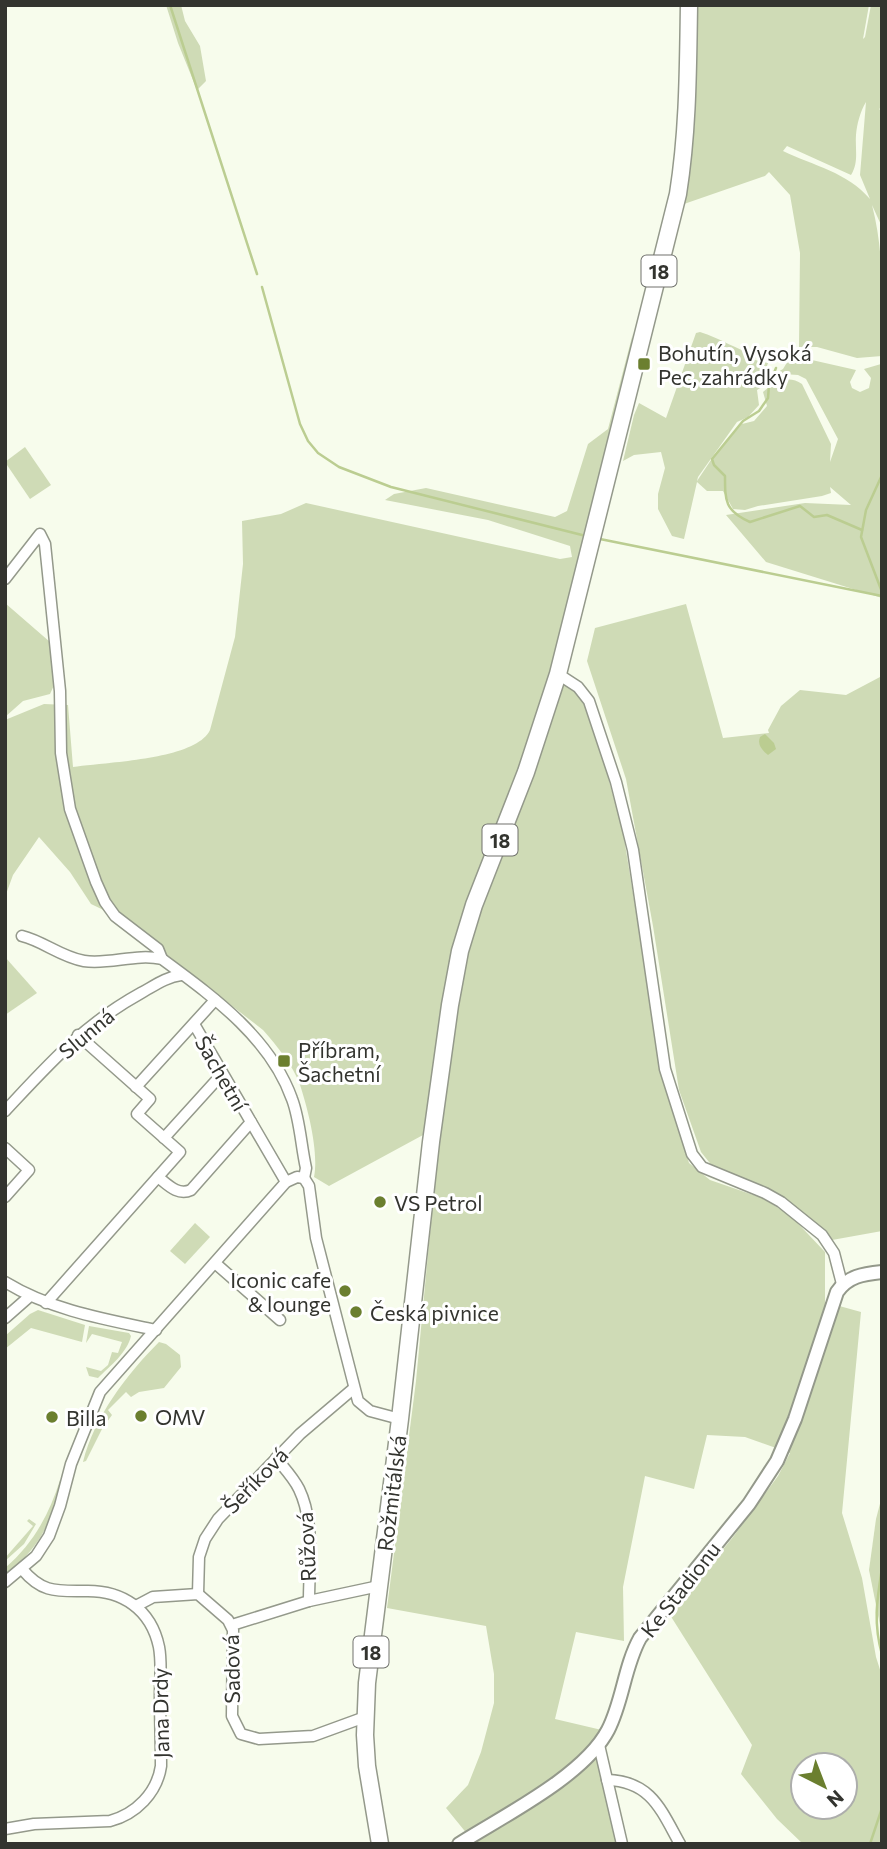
<svg xmlns="http://www.w3.org/2000/svg" width="887" height="1849" font-family="Commissioner,sans-serif">
  <rect width="100%" height="100%" fill="#f7fcec"/>
  <g fill="#cfdbb6" fill-rule="evenodd">
    <path d="M166 5H181L185 21 200 46 206 81 197 90 178 43Z"/>
    <path d="M697 5H869L863 39 865 37 871 5H882V111L879 108 882 115V227L872 205C885 255 882 305 882 356L857 358 817 347H799L800 253 790 195 769 172 765 176 684 204 695 121ZM866 102 860 175 870 199C847 172 814 166 783 151L787 146 851 175C859 162 855 150 856 135 857 124 860 112 866 102Z"/>
    <path d="M700 332C720 338 737 350 756 355L755 360 768 363 763 377 766 379 783 369 791 356 803 355V358L856 370 850 382 852 388 860 392 869 388 871 378 864 369 881 364 882 598 766 562 726 515 805 503 851 505 830 487 831 493 822 496 758 506 745 510 733 509 723 491H707L697 482 684 539 672 536 658 509V494L665 468 661 452 634 455 623 461 634 415 639 403 666 418 696 333ZM783 374 798 375 806 379 838 439 830 462 831 444 802 384C788 374 775 382 763 392L767 406 754 421 742 424 713 457 697 481 698 477 737 422 748 417 759 405 757 390Z"/>
    <path d="M633 333 624 390 555 671 469 908 431 1125 423 1135 329 1186 314 1177C319 1152 308 1109 300 1085 293 1065 276 1045 263 1030L116 916 91 904 70 872 39 837 13 875 5 897V720L44 704 68 705 73 767C106 762 196 760 210 730L235 637 243 564 242 521 281 514 306 503 560 559 572 557 570 546 488 520 385 500 394 494 426 488 555 517 567 511 588 444 608 429Z"/>
    <path d="M25 447 51 485 30 499 5 462Z"/>
    <path d="M5 603 50 642 56 681 50 694 23 701 5 717Z"/>
    <path d="M686 604 723 738 769 733 768 730 781 706 800 690 846 695 880 677 882 669V1231L832 1240 796 1207 767 1190 713 1167 701 1152 679 1090 653 926 626 779 587 661 595 628Z"/>
    <path d="M561 684C578 685 584 697 590 711L623 832 663 1078 689 1163 710 1180 762 1198 791 1216 825 1252V1302L861 1312 842 1513 862 1578 876 1657 882 1676V1844H803L777 1819 741 1774 752 1745 670 1615 733 1537 778 1476 790 1453 745 1437 707 1435 694 1489 645 1476 623 1587 624 1641 576 1632 555 1719 606 1731 565 1776 468 1835 446 1808 468 1785 481 1752 494 1703V1674L486 1626 387 1608 416 1381 439 1138 463 958 476 916ZM803 1765H845V1807H803Z"/>
    <path d="M5 957 37 993 5 1015Z"/>
    <path d="M195 1223 210 1237 185 1264 170 1251Z"/>
    <path d="M38 1310 85 1325 82 1342 31 1328 5 1349V1336L30 1314Z"/>
    <path d="M89 1326 129 1333 131 1336C127 1353 110 1366 98 1378L89 1376 86 1367 101 1371 108 1365 112 1352 118 1353 122 1342 92 1334 86 1343Z"/>
    <path d="M159 1342 166 1344 180 1355 181 1367 164 1388 139 1392 131 1397 126 1392 108 1410 112 1415 102 1429 86 1461 83 1462C94 1417 127 1374 159 1342Z"/>
    <path d="M60 1480H62C50 1526 41 1545 5 1576V1568C33 1544 49 1515 60 1480Z"/>
    <path d="M882 1496V1627L881 1630 869 1570 876 1519Z"/>
    <path d="M29 1519 36 1524 24 1544 5 1561V1558L33 1526 27 1521Z"/>
    <path d="M598 1747 621 1844H463Z"/>
  </g>
  <path fill="#bbcd91" d="M765 734 774 743 776 749 768 755C762 750 757 745 760 737Z"/>
  <g fill="none" stroke-linecap="round" stroke-linejoin="round">
    <g stroke="#bbcd91" stroke-width="2.5">
      <path d="M170 5 257 274"/>
      <path d="M262 287 300 424 308 441 318 453 339 467 391 487 586 536"/>
      <path d="M776 368 769 385 768 398 759 411 743 421 712 459 714 465 725 476C725 501 725 511 750 522L800 506 814 517 827 515 862 530"/>
      <path d="M882 475 866 510 861 537 882 592"/>
      <path d="M600 539 882 596"/>
      <path d="M882 1568C877 1600 873 1622 882 1655"/>
      <path d="M870 1844 882 1808"/>
    </g>
    <defs>
      <g id="minor">
        <path d="M5 579 40 534 45 544 60 691 61 753 70 809 96 882 105 902 115 916 158 949 162 959"/>
        <path d="M558 674 578 687 589 701 616 782 633 850 665 1069 692 1154 702 1167 765 1193 781 1202 822 1235 834 1253 842 1284"/>
        <path d="M22 936C43 941 61 957 84 961 110 965 136 953 162 959 212 996 270 1037 292 1099 300 1120 301 1146 306 1168L304 1178"/>
        <path d="M194 1024 286 1182"/>
        <path d="M136 1087 215 1000"/>
        <path d="M5 1111C50 1063 83 1025 141 993 154 986 166 977 181 975"/>
        <path d="M164 1138 222 1074"/>
        <path d="M5 1148 29 1170 5 1197"/>
        <path d="M158 1177C168 1185 178 1196 191 1190L251 1122"/>
        <path d="M304 1178 309 1186 316 1238 358 1401 370 1411 400 1419"/>
        <path d="M215 1263 280 1320"/>
        <path d="M5 1282C51 1310 103 1319 156 1330"/>
        <path d="M46 1303 180 1152 137 1114 150 1099 78 1035"/>
        <path d="M5 1318 30 1296"/>
        <path d="M276 1458C284 1468 293 1477 299 1489 315 1522 309 1566 309 1601"/>
        <path d="M5 1582 36 1556 49 1536 60 1506 71 1464 100 1392 286 1182 297 1177 304 1178"/>
        <path d="M198 1594 199 1557 205 1539 218 1519 300 1434 353 1389"/>
        <path d="M136 1606 153 1597 198 1594 228 1620 233 1630 232 1716 241 1734 259 1739 313 1736 365 1717"/>
        <path d="M232 1625 309 1601 379 1586"/>
        <path d="M599 1745 622 1844"/>
        <path d="M607 1780C651 1781 661 1810 680 1844"/>
        <path d="M5 1829 34 1824 110 1821C136 1814 157 1793 161 1766 161 1743 160 1719 160 1696 160 1680 162 1663 159 1647 151 1609 122 1590 85 1591 56 1591 42 1593 22 1569"/>
      </g>
      <path id="tertiary" d="M459 1844C503 1816 584 1776 608 1730 623 1701 624 1667 640 1638L749 1504 777 1461 795 1419 837 1292C848 1276 863 1274 882 1272"/>
      <path id="primary" d="M380 1844 367 1766 365 1735 367 1683 400 1419 431 1142 450 1005 460 951 474 905 526 772 558 674 678 194C688 131 688 69 689 5"/>
    </defs>
    <use href="#minor" stroke="#94998b" stroke-width="13"/>
    <use href="#tertiary" stroke="#94998b" stroke-width="16"/>
    <use href="#primary" stroke="#94998b" stroke-width="19"/>
    <use href="#minor" stroke="#fff" stroke-width="10"/>
    <use href="#tertiary" stroke="#fff" stroke-width="12"/>
    <use href="#primary" stroke="#fff" stroke-width="16"/>
  </g>
  <g fill="#6b7f2f" stroke="#fff" stroke-width="2.5">
    <rect x="637" y="357" width="14" height="14" rx="3.5"/>
    <rect x="277" y="1054" width="14" height="14" rx="3.5"/>
    <circle cx="380" cy="1202" r="7"/>
    <circle cx="345" cy="1291" r="7"/>
    <circle cx="356" cy="1312" r="7"/>
    <circle cx="141" cy="1416" r="7"/>
    <circle cx="52" cy="1417" r="7"/>
  </g>
  <g text-anchor="middle" dominant-baseline="central" stroke-width="6" stroke-linejoin="round" paint-order="stroke">
    <g fill="#fff" stroke="#70716d" stroke-width="2">
      <rect x="641.5" y="255.5" width="35" height="31" rx="5"/>
      <rect x="482.5" y="824.5" width="35" height="31" rx="5"/>
      <rect x="353.5" y="1636.5" width="35" height="31" rx="5"/>
    </g>
    <g font-size="19" font-weight="bold" fill="#33342f">
      <text x="659" y="271">18</text>
      <text x="500" y="840">18</text>
      <text x="371" y="1652">18</text>
    </g>
    <g font-size="21" fill="#33342f" stroke="#fff" text-anchor="start">
      <text x="658" y="352">Bohutín, Vysoká<tspan x="658" dy="24">Pec, zahrádky</tspan></text>
      <text x="298" y="1049">Příbram,<tspan x="298" dy="24">Šachetní</tspan></text>
      <text x="394" y="1202">VS Petrol</text>
      <text x="331" y="1279" text-anchor="end">Iconic cafe<tspan x="331" dy="24">&amp; lounge</tspan></text>
      <text x="370" y="1312">Česká pivnice</text>
      <text x="155" y="1416">OMV</text>
      <text x="66" y="1417">Billa</text>
    </g>
    <g font-size="21" fill="#33342f" stroke="#fff">
      <text transform="translate(86 1033) rotate(-40)">Slunná</text>
      <text transform="translate(222 1073) rotate(60)">Šachetní</text>
      <text transform="translate(255 1480) rotate(-46)">Šeříková</text>
      <text transform="translate(391 1493) rotate(-83)">Rožmitálská</text>
      <text transform="translate(306 1547) rotate(-93)">Růžová</text>
      <text transform="translate(680 1589) rotate(-52)">Ke Stadionu</text>
      <text transform="translate(231 1669) rotate(-91)">Sadová</text>
      <text transform="translate(160 1713) rotate(-91)">Jana Drdy</text>
    </g>
  </g>
  <rect width="887" height="1849" fill="none" stroke="#33342f" stroke-width="14"/>
  <g transform="translate(824 1786) rotate(138)"><circle r="33" fill="#ffffff" stroke="#adaeac" stroke-width="2"/>
  <path d="M0-5L12 26L0 18L-12 26Z" fill="#6b7f2f"/>
  <text y="-10" font-size="19" font-weight="bold" text-anchor="middle" fill="#33342f">N</text>
  </g>
</svg>
